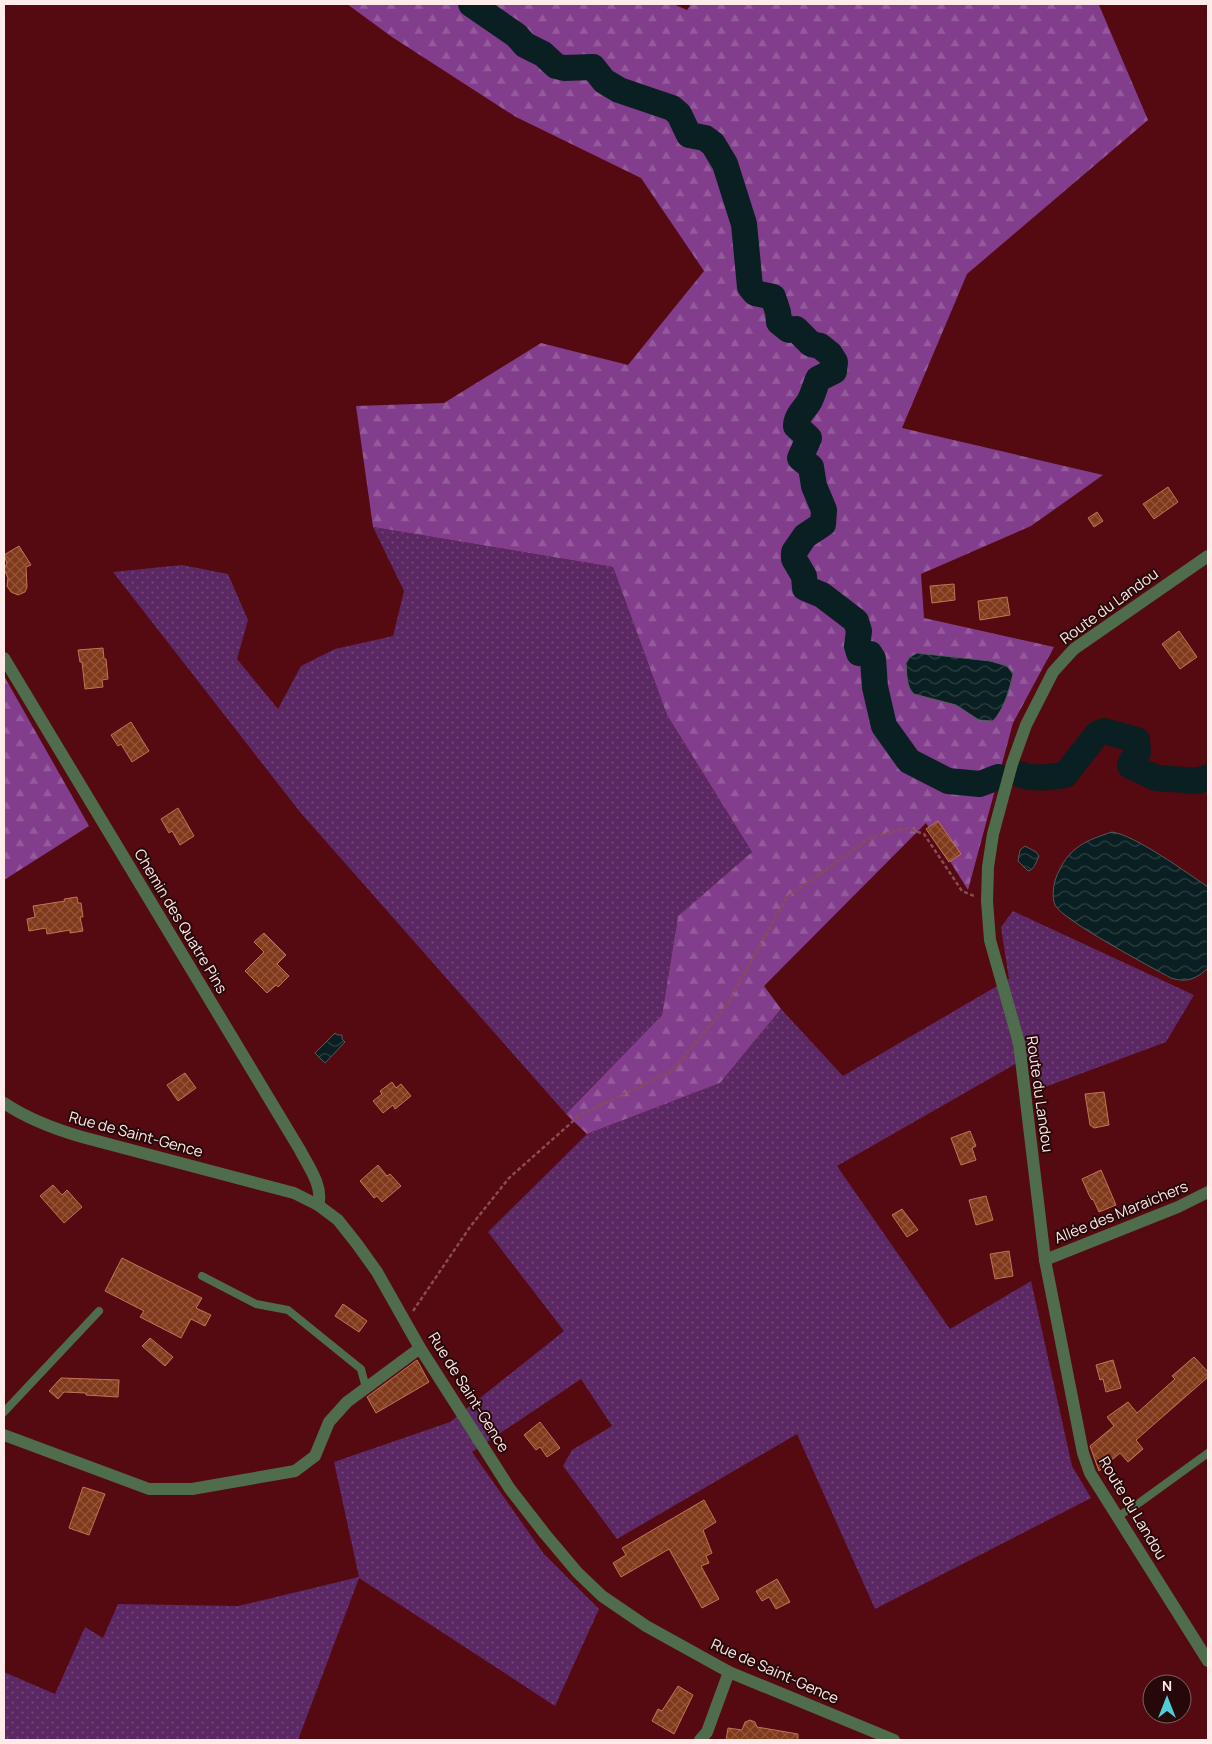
<svg xmlns="http://www.w3.org/2000/svg" width="1212" height="1744" font-family="Manrope,sans-serif">
  <defs>
    <pattern id="grass-dots" width="8" height="8" patternUnits="userSpaceOnUse" patternTransform="scale(1.25)"><rect width="8" height="8" fill="#5b2863"/><path d="M2 2h.1M6 6h.1" fill="none" stroke="#74477a" stroke-width="1.8" stroke-linecap="round"/></pattern>
    <pattern id="forest-firs" width="22" height="20" patternUnits="userSpaceOnUse" patternTransform="scale(1.25)"><rect width="22" height="20" fill="#823e8c"/><path d="M5 1l3.5 6h-7zM16 11l3.5 6h-7z" fill="#955a9c"/></pattern>
    <pattern id="water-waves" width="16" height="10" patternUnits="userSpaceOnUse" patternTransform="scale(1.25)"><rect width="16" height="10" fill="#091f21"/><path d="M0 5q4-4 8 0t8 0" fill="none" stroke="#2e4041"/></pattern>
    <pattern id="building-cross-hatch" width="8" height="8" patternUnits="userSpaceOnUse" patternTransform="scale(1.25)"><rect width="8" height="8" fill="#80391a"/><path d="M0 0l8 8M0 8l8-8" fill="none" stroke="#93563b"/></pattern>
  </defs>
  <rect width="100%" height="100%" fill="#550910"/>
  <g fill="url(#grass-dots)">
    <path d="M373 527 613 567 667 715 752 852 678 916 662 1015 566 1114 300 812 113 572 182 565 228 574 248 620 237 659 278 709 301 666 335 649 393 636 404 591Z"/>
    <path d="M1013 911 1194 995 1166 1042 1037 1090 1031 1055 837 1166 950 1329 1031 1281 1072 1466 1091 1498 875 1609 797 1434 617 1539 563 1466 572 1450 612 1426 581 1379 472 1452 544 1554 599 1609 555 1706 359 1578 298 1740H4V1672L55 1694 85 1627 103 1638 118 1604 238 1606 359 1577 334 1462 450 1422 564 1331 488 1232 587 1134 720 1083 781 1009 843 1076 1009 979 1001 927Z"/>
  </g>
  <g fill="url(#forest-firs)">
    <path d="M347 4H673L687 10 691 4H1102L1099 5 1148 120 967 274 902 428 1103 475 1031 526 921 574 924 618 1054 647 1013 723 968 890 926 823 764 986 781 1009 720 1083 587 1134 566 1114 662 1015 678 916 752 852 667 715 613 567 373 527 356 406 444 403 541 343 628 365 704 271 641 178 516 117 392 37Z"/>
    <path d="M4 676 89 826 4 880Z"/>
  </g>
  <g fill="url(#water-waves)" stroke="#535c5d">
    <path d="M917 653 990 661 1007 666 1013 674C1009 691 1004 709 993 721L979 720 956 705 914 694C906 687 907 673 906 663L910 657Z"/>
    <path d="M1112 832C1135 835 1187 873 1208 887V968C1196 979 1187 983 1171 978 1151 967 1062 920 1055 905 1051 895 1054 880 1059 871 1070 847 1087 840 1112 832Z"/>
    <path d="M1025 846 1036 852 1039 856C1036 862 1034 870 1028 871L1018 861 1020 850Z"/>
    <path d="M335 1033 338 1035H342V1039L345 1042 325 1063 315 1053Z"/>
  </g>
  <g fill="none" stroke-linecap="round" stroke-linejoin="round">
    <g stroke="#091f21" stroke-width="26">
      <path d="M471 4 516 35 525 45 543 54 556 66 564 68 593 67 604 81 619 90 672 108 679 114 689 135 705 138 713 144 725 164 744 224 750 287 755 293 773 297 778 312 779 322 789 330 796 329 811 344 820 346 830 354 835 362 834 371 818 379C815 386 813 395 809 402 804 410 796 416 796 426L809 438 800 458 811 467 814 486 824 510 823 524 805 536 794 552V559L804 576 805 588 822 595 856 621 859 631 857 646 859 653 870 654 873 659 875 687 884 726 909 761 948 781 980 784 998 777"/>
      <path d="M1019 774C1035 780 1049 777 1065 775L1097 734 1104 731 1137 740 1138 752 1131 762 1130 766 1156 778 1198 781 1208 777"/>
    </g>
  </g>
  <g fill="url(#building-cross-hatch)" stroke="#c17556">
    <path d="M1168 487 1178 502 1154 519 1143 504Z"/>
    <path d="M1097 512 1103 521 1094 527 1088 518Z"/>
    <path d="M19 546 31 565 26 567 27 587 25 592 18 595 11 592 7 586 8 578 4 569 7 563 4 555Z"/>
    <path d="M954 584 955 600 932 603 930 586Z"/>
    <path d="M1007 597 1010 615 980 620 978 601Z"/>
    <path d="M1179 631 1197 657 1180 669 1162 644Z"/>
    <path d="M103 648 104 659H106L108 679 102 680 103 687 85 689 82 662H80L78 650Z"/>
    <path d="M131 722 149 751 132 762 121 744 118 746 111 735Z"/>
    <path d="M178 808 194 836 180 845 172 831 169 833 161 819Z"/>
    <path d="M938 821 961 854 949 862 926 829Z"/>
    <path d="M77 897 78 903H81L83 917H80L83 931 70 933V930L47 934 46 928 29 931 27 919 35 917 33 906 65 901 64 899Z"/>
    <path d="M264 933 286 955 277 964 289 976 278 987 276 985 267 993 245 971 264 952 254 942Z"/>
    <path d="M185 1073 196 1088 178 1101 167 1085Z"/>
    <path d="M392 1082 396 1088 401 1084 411 1096 395 1109 393 1105 383 1113 373 1101 382 1094 380 1091Z"/>
    <path d="M1104 1092 1109 1125 1094 1128 1090 1125 1085 1094Z"/>
    <path d="M970 1131 976 1146 972 1148 976 1160 961 1165 951 1138Z"/>
    <path d="M378 1165 387 1176 390 1174 401 1186 382 1202 377 1196 374 1198 360 1181Z"/>
    <path d="M1101 1170 1116 1205 1099 1212 1093 1199 1092 1200 1089 1195 1082 1179Z"/>
    <path d="M53 1185 62 1195 67 1190 82 1207 64 1223 40 1196Z"/>
    <path d="M986 1196 993 1220 976 1225 969 1200Z"/>
    <path d="M902 1209 918 1230 907 1237 892 1215Z"/>
    <path d="M1009 1251 1013 1276 995 1279 990 1254Z"/>
    <path d="M122 1258 202 1298 196 1308 211 1315 205 1326 191 1319 181 1338 140 1317 144 1311 105 1291Z"/>
    <path d="M343 1304 367 1321 359 1332 335 1316Z"/>
    <path d="M150 1338 173 1357 165 1366 142 1346Z"/>
    <path d="M1194 1357 1208 1372V1377L1136 1440 1143 1449 1128 1462 1120 1453 1099 1471 1090 1446 1114 1426 1107 1417 1128 1402 1137 1413 1175 1379 1172 1376Z"/>
    <path d="M417 1360 429 1382 376 1413 367 1397Z"/>
    <path d="M1113 1360 1121 1388 1106 1392 1103 1379 1100 1380 1096 1365Z"/>
    <path d="M61 1378 119 1380 118 1397 86 1395V1393L64 1392 58 1399 49 1391Z"/>
    <path d="M540 1422 560 1448 547 1457 540 1447 536 1450 524 1435Z"/>
    <path d="M83 1487 105 1494 89 1535 69 1528Z"/>
    <path d="M704 1500 716 1522 703 1530 712 1553 706 1556 709 1563 701 1566 719 1599 702 1608 669 1549 621 1577 613 1563 626 1555 622 1548Z"/>
    <path d="M777 1579 790 1602 776 1609 769 1597 762 1601 756 1591Z"/>
    <path d="M678 1686 693 1695 674 1734 652 1721 658 1709 662 1711Z"/>
    <path d="M750 1720 755 1722 757 1727 798 1734V1740H726L728 1728 742 1730 745 1722Z"/>
  </g>
  <g fill="none" stroke-linecap="round" stroke-linejoin="round">
    <path stroke="#884d52" stroke-width="2.5" stroke-dasharray="4 2.5" stroke-linecap="butt" d="M413 1311 470 1227 509 1178 580 1115 672 1071 727 1005 786 898 870 838 906 828 924 834 962 891 974 896"/>
    <g stroke="#4f6d4c" stroke-width="8">
      <path d="M202 1276 256 1304 288 1310 361 1369 366 1388"/>
      <path d="M4 1412 99 1311"/>
      <path d="M1117 1517 1139 1503 1208 1453"/>
    </g>
    <g stroke="#4f6d4c" stroke-width="12">
      <path d="M4 658 300 1150C308 1166 324 1187 318 1205"/>
      <path d="M1045 1260 1178 1207 1208 1192"/>
      <path d="M4 1435 149 1489H192L295 1471 315 1456 329 1422 347 1402 420 1348"/>
      <path d="M700 1740 707 1732 729 1672"/>
    </g>
    <g stroke="#4f6d4c" stroke-width="12">
      <path d="M1208 556 1074 649 1053 672 1026 725 1012 764 993 834 988 867 987 901 990 940 1019 1043 1045 1260 1083 1453 1090 1473 1208 1661"/>
      <path d="M4 1103C28 1119 54 1129 82 1137L294 1193 318 1205 338 1220 357 1244 377 1272 420 1348 510 1489 545 1534 577 1572 602 1596 646 1626 729 1672 894 1740"/>
    </g>
  </g>
  <g text-anchor="middle" dominant-baseline="central" stroke-width="4" stroke-linejoin="round" paint-order="stroke">
    <g font-size="15" fill="#ffebea" stroke="#270808">
      <text transform="translate(1109 606) rotate(-36)">Route du Landou</text>
      <text transform="translate(181 921) rotate(59)">Chemin des Quatre Pins</text>
      <text transform="translate(1040 1094) rotate(82)">Route du Landou</text>
      <text transform="translate(136 1134) rotate(15)">Rue de Saint-Gence</text>
      <text transform="translate(1121 1212) rotate(-22)">Allée des Maraichers</text>
      <text transform="translate(469 1392) rotate(58)">Rue de Saint-Gence</text>
      <text transform="translate(1133 1508) rotate(59)">Route du Landou</text>
      <text transform="translate(775 1671) rotate(24)">Rue de Saint-Gence</text>
    </g>
  </g>
  <rect width="1212" height="1744" fill="none" stroke="#ffebea" stroke-width="10"/>
  <g transform="translate(1167 1699)"><circle r="24" fill="#270808" stroke="#7d6362"/>
  <path d="M0-4L9 19L0 12L-9 19Z" fill="#52ccd5"/>
  <text y="-8" font-size="14" font-weight="bold" text-anchor="middle" fill="#ffebea">N</text>
  </g>
</svg>
